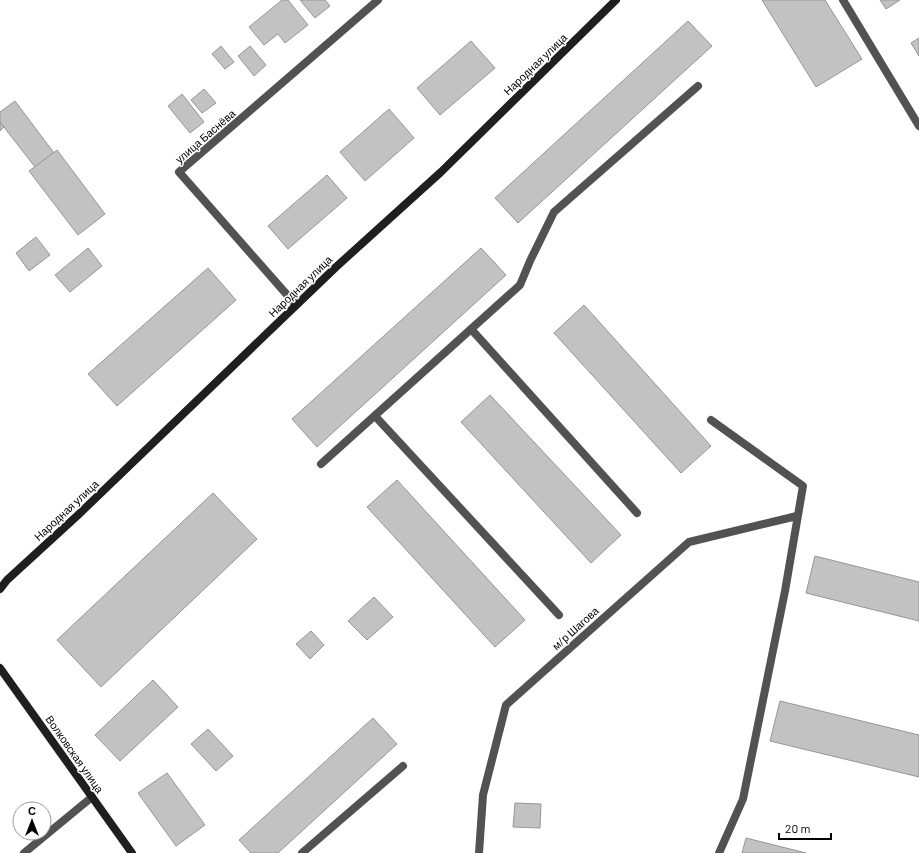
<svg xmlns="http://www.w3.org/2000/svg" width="919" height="853" font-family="Barlow,sans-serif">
  <rect width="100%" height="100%" fill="#fff"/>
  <g fill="#c2c2c2" stroke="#969696">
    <path d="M282 0H288L308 25 285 43 278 34 264 45 249 27Z"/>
    <path d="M300 0H325L330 6 315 18Z"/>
    <path d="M762 0H825L862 59 816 87Z"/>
    <path d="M880 0H900L886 9Z"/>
    <path d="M688 21 712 46 518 223 495 198Z"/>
    <path d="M919 38V56L911 43Z"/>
    <path d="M471 41 495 68 440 115 417 88Z"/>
    <path d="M221 46 234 62 225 69 212 54Z"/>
    <path d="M250 46 266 65 254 76 238 56Z"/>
    <path d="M204 89 216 103 202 113 191 100Z"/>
    <path d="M182 94 204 122 190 133 168 106Z"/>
    <path d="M15 101 54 153 35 167 0 122V112Z"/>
    <path d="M389 109 414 138 365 181 340 152Z"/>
    <path d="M0 122 4 127 0 131Z"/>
    <path d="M57 150 105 214 78 235 29 171Z"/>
    <path d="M327 175 347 198 288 249 268 226Z"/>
    <path d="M36 237 50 255 29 271 16 253Z"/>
    <path d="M88 248 102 266 70 292 55 275Z"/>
    <path d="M481 248 506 275 317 447 292 419Z"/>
    <path d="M208 268 236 300 117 406 88 374Z"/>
    <path d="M584 305 711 446 681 473 554 333Z"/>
    <path d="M490 395 621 535 591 563 461 422Z"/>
    <path d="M397 480 525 620 495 647 367 507Z"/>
    <path d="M213 493 257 539 101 687 57 640Z"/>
    <path d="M815 556 919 582V621L806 593Z"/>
    <path d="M374 597 393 617 367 640 348 621Z"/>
    <path d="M311 631 324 645 310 659 296 644Z"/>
    <path d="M153 680 178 707 120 761 95 735Z"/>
    <path d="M780 701 919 735V777L770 741Z"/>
    <path d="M373 718 397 744 278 853H251L239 840Z"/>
    <path d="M208 729 233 756 216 771 191 744Z"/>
    <path d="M167 773 205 825 176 846 138 793Z"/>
    <path d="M515 803 541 804 540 828 513 827Z"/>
    <path d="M746 838 806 853H742Z"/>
  </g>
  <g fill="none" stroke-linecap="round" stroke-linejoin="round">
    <g stroke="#525252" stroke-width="8">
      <path d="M471 329 637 513"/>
      <path d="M375 416 559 615"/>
      <path d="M711 420 803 486 785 591 743 799 719 853"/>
      <path d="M321 464 520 285 530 261 554 212 698 86"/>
      <path d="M24 853 92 797"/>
      <path d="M302 853 403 766"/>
      <path d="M479 853 483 795 506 705 689 542 797 516"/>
    </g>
    <g stroke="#525252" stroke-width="8">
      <path d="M843 0 919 126"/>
      <path d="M296 305 179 172 378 0"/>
    </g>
    <g stroke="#1f1f1f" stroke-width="8">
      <path d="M0 589 7 580 78 515 336 267 441 172 616 0"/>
      <path d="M0 668 132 853"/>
    </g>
  </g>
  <g text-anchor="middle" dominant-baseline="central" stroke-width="3" stroke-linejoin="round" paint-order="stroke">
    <g font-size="11" fill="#000" stroke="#fff">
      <text transform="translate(535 64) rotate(-44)">Народная улица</text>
      <text transform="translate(205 136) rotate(-41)">улица Баснёва</text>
      <text transform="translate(300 286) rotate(-44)">Народная улица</text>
      <text transform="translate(66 510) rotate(-43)">Народная улица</text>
      <text transform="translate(575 628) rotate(-42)">м/р Шагова</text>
      <text transform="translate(75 754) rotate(55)">Волковская улица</text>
    </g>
  </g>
  <g transform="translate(32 821)"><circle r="19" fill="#ffffff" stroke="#999999"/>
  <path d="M0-3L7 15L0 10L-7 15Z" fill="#000000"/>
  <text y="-6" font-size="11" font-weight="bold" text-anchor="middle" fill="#000000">С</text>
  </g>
  <path d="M779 833v6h52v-6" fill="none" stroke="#000000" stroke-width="2"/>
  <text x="785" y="833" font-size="12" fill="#000000" stroke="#ffffff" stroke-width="3" paint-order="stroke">20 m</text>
</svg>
